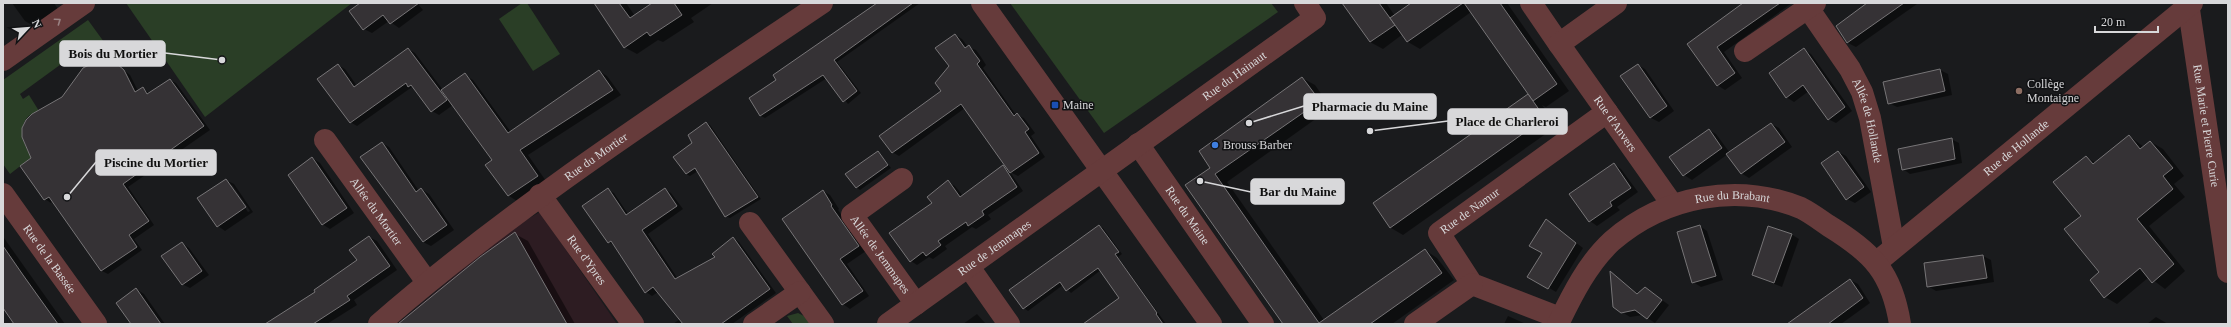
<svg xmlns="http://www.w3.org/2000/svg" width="2231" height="327" font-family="Georgia,serif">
  <rect width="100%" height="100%" fill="#1a1b1d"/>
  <path fill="#2d1c22" d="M540 212 617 324H397L512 228Z"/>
  <g fill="#2a3e26">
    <path d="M126 3H352L205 117Z"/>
    <path d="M522 3H527L560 54 533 71 499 19Z"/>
    <path d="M1010 3H1271L1278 12 1104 133Z"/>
    <path d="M88 20 104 42 101 49 92 55 86 46 20 94 23 99 29 95 39 111C15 117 21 143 32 157L10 174 3 164V80Z"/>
    <path d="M798 313 810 319 813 324H793L787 316Z"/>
  </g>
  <g fill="#0007" fill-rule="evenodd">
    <path d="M12 3H54L60 12 37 28 25 21Z"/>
    <path d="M362 3H417L423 10 399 28 389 21 372 33 364 29Z"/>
    <path d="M595 3H626L635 16 654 3H713L691 18 694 22 663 42 658 40 637 54 624 47Z"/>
    <path d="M879 3H920L837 62 861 93 848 104 827 78 765 118 761 116 750 98 777 80 774 76Z"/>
    <path d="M1343 3H1386L1395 16 1413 3H1507L1569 91 1546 107 1542 105 1557 126 1403 235 1391 228 1374 204 1528 95 1531 97 1471 12 1420 49 1408 42 1403 34 1383 49 1370 42Z"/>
    <path d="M1746 3H1792L1724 52 1742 78 1725 90 1717 85 1689 45Z"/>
    <path d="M1870 3H1916L1917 4 1856 47 1848 43 1837 27Z"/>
    <path d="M955 35 962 39 968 47 976 50 981 57 986 65 983 68 1016 115 1024 118 1035 133 1031 136 1045 157 1018 176 1010 172 1023 191 988 215 991 219 976 229 972 227 945 246 947 249 933 259 929 257 917 265 911 261 933 203 948 182 955 186 963 196 1003 167 1010 171 965 108 899 156 892 152 943 91Z"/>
    <path d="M408 49 415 53 443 90 465 75 473 80 511 132 599 71 607 76 621 95 528 155 546 181 517 201 509 196 494 160 453 105 439 115 432 111 416 90 412 87 357 126 350 122 338 65 345 69 357 86Z"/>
    <path d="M1804 50 1811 54 1852 111 1836 123 1828 119 1809 91 1794 102 1786 97Z"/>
    <path d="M116 64 130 75 138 91 143 89 150 94 170 80 176 83 210 130 128 187 154 225 134 239 142 250 108 274 102 271 53 201 51 203 45 199 33 158 63 98Z"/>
    <path d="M1638 65 1645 69 1674 111 1659 122 1651 118 1621 77Z"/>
    <path d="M1940 70 1948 74 1952 95 1897 107 1889 103Z"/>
    <path d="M1302 78 1315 85 1331 108 1227 182 1324 320 1425 250 1437 258 1454 280 1392 324H1284L1211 168Z"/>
    <path d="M707 123 710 125 761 199 730 218 726 216 698 171 690 176 686 174 674 157 694 143Z"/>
    <path d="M1771 124 1779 128 1792 147 1749 178 1741 173 1728 154 1692 180 1684 175 1670 157 1709 130 1716 134 1730 153Z"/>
    <path d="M2129 136 2144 147 2151 142 2163 149 2184 176 2174 184 2185 197 2149 226 2185 271 2165 289 2149 277 2117 304 2105 297 2100 272 2082 216 2086 157 2096 163Z"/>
    <path d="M1951 139 1959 143 1962 163 1910 174 1903 169Z"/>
    <path d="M382 143 389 147 419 191 421 189 429 194 454 230 431 246 423 242Z"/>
    <path d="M878 152 891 168 860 190 856 187Z"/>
    <path d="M1838 152 1846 156 1871 192 1855 203 1847 199Z"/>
    <path d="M312 158 320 163 354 213 330 229 322 224Z"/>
    <path d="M1614 164 1621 169 1638 192 1617 207 1620 210 1597 226 1590 221Z"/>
    <path d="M226 180 234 184 253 212 225 231 218 226ZM229 185H232L250 211 248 212Z"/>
    <path d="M665 189 671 193 683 209 648 234 678 279 717 258 733 238 739 242 776 293 732 324H673L680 319 658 292 652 296 646 292 615 246 609 242 608 190 614 193 628 214Z"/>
    <path d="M823 191 830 195 839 209 838 210 866 251 847 264 869 296 850 309 843 304Z"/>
    <path d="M1546 220 1583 248 1556 292 1529 276 1543 253Z"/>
    <path d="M1099 226 1103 228 1122 254 1118 257 1166 324H1084L1121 298 1101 270 1071 293 1063 285 1028 311 1024 308 1011 290Z"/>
    <path d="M1700 226 1707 231 1723 280 1701 287 1693 282Z"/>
    <path d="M515 234 528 241 575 324H401Z"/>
    <path d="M1791 234 1799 239 1782 287 1753 275Z"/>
    <path d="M3 237 4 238 65 324H16L3 306Z"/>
    <path d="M369 237 377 241 397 270 354 300 357 305 327 324H281L316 292 358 261Z"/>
    <path d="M182 243 189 248 209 275 190 288 182 284Z"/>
    <path d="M1983 256 1991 260 1994 282 1936 291 1928 286 1925 264Z"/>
    <path d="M1611 273 1638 294 1645 288 1669 305 1655 323 1643 315 1630 317 1622 312Z"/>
    <path d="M1850 280 1858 284 1870 303 1841 324H1806Z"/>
    <path d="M136 289 144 294 165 324H132Z"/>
    <path d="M977 314 986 324H963Z"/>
    <path d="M1508 316 1526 324H1504Z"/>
    <path d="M2156 317 2168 324H2147Z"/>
  </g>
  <g fill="#353235" stroke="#777577">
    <path d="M360 3H419L390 24 383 15 363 30 349 11Z"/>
    <path d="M594 3H619L630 18 652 3H674L682 15 650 36 647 32 624 48Z"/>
    <path d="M877 3H913L834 60 857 91 843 102 823 75 760 116 749 98 776 80 773 75Z"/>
    <path d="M1342 3H1379L1395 25 1370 42Z"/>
    <path d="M1411 3H1463L1407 42 1390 18Z"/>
    <path d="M1464 3H1500L1557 84 1533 101Z"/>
    <path d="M1743 3H1780L1717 47 1735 73 1717 86 1687 44Z"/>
    <path d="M1867 3H1904L1847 43 1836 26Z"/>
    <path d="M955 34 965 48 969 45 974 53 980 61 977 64 1014 116 1017 113 1029 129 1025 132 1039 153 1010 173 961 104 892 153 879 136 941 91 935 83 949 66 935 48Z"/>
    <path d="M408 48 447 100 431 112 411 85 408 87 406 83 350 123 317 79 338 64 354 87Z"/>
    <path d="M1804 48 1845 107 1828 120 1803 85 1786 98 1769 73Z"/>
    <path d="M99 60 116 63 124 70 135 92 143 87 147 94 170 79 204 126 123 184 149 221 129 235 137 247 101 271 49 197 44 200 20 166 31 158 22 137V128L26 120 32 114 62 97 83 68Z"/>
    <path d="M1638 64 1667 106 1650 118 1620 76Z"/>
    <path d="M1940 69 1945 91 1888 104 1883 82Z"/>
    <path d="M599 70 613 90 520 150 538 176 508 196 485 165 492 160 441 90 465 73 508 133Z"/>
    <path d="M1302 77 1320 101 1215 174 1319 323 1425 249 1442 273 1370 324H1283L1185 185 1210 168 1199 151Z"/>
    <path d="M1528 94 1545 118 1390 228 1373 203Z"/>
    <path d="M706 122 758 197 725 217 695 168 686 174 673 157 692 143 688 135Z"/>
    <path d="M1771 123 1785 142 1741 174 1726 154Z"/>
    <path d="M1709 129 1722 148 1683 176 1669 157Z"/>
    <path d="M2129 135 2140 149 2150 141 2173 168 2163 176 2173 189 2137 219 2174 264 2152 283 2140 268 2104 298 2090 280 2099 272 2064 229 2081 216 2053 182 2086 156 2093 164Z"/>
    <path d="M1952 138 1955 159 1902 170 1898 149Z"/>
    <path d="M382 142 416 192 421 188 447 225 423 242 360 157Z"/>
    <path d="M878 151 888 165 856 188 845 174Z"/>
    <path d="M1838 151 1864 187 1846 200 1821 163Z"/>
    <path d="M312 157 347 208 322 225 288 175Z"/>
    <path d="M1614 163 1631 188 1610 202 1612 206 1589 222 1569 194Z"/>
    <path d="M1003 165 1017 187 982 211 984 215 968 226 966 222 938 241 941 245 926 256 923 252 910 262 889 233 932 203 927 197 948 180 960 197Z"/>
    <path d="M226 179 246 207 217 227 197 198Z"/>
    <path d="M608 188 626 215 665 188 677 206 642 230 675 279 715 257 712 254 733 237 770 289 721 324H683L653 287 645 293 611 241 608 243 582 206Z"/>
    <path d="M823 190 832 205 831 206 859 246 840 259 863 291 842 305 782 219Z"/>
    <path d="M1546 219 1576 243 1548 289 1527 277 1542 253 1529 246Z"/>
    <path d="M1099 225 1119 252 1115 254 1157 313 1156 314 1163 324H1083L1119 298 1098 268 1066 291 1060 282 1023 309 1009 290Z"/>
    <path d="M1700 225 1716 276 1692 283 1677 232Z"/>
    <path d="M1768 226 1792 234 1774 283 1752 275Z"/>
    <path d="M515 232 567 324H398L480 257Z"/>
    <path d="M369 236 390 266 347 296 350 300 313 324H265L315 292 314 290 357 260 349 250Z"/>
    <path d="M182 242 202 271 182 285 161 256Z"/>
    <path d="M3 246 23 275 58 324H14L3 308Z"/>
    <path d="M1983 255 1987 278 1927 287 1924 263Z"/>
    <path d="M1610 271 1637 294 1645 287 1662 300 1647 319 1635 310 1621 313 1613 307Z"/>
    <path d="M1850 279 1863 298 1828 324H1787Z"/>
    <path d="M136 288 161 324H131L116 303Z"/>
  </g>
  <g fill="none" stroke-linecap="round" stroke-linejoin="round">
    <g stroke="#663b3b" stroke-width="22">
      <path d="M982 3 1211 324"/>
      <path d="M1531 3 1559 44"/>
      <path id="s1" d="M1616 3 1559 44 1672 204"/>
      <path id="s2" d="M2188 3 2228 272"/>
      <path id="s3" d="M1808 8 1850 69 1862 92 1870 118 1894 247"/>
      <path d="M1745 51 1815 3"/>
      <path d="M3 60 84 3"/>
      <path id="s4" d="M325 140 427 282"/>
      <path id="s5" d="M1138 144 1263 324"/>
      <path id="s6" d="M902 179 852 215 916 304"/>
      <path id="s7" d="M3 194 96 324"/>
      <path id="s8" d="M540 195 633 324"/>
      <path d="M750 223 823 324"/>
      <path id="s9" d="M1877 262 2192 3"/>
      <path d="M969 267 1009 324"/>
      <path id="s10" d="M1560 318 1472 284 1439 233 1607 112"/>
      <path id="s11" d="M379 324C517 204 671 105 822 3"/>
      <path d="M754 324 800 292"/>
      <path id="s12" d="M888 324 1315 18 1305 3"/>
      <path d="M1415 324 1472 284"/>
      <path id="s13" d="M1558 324C1572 295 1588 263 1612 241 1664 196 1737 182 1801 208 1811 213 1820 220 1829 226 1873 253 1892 273 1900 324"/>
    </g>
  </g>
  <defs><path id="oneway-chevron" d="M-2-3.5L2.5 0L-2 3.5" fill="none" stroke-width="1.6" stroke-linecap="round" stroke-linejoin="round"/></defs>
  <use stroke="#998283" href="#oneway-chevron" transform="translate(58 21) rotate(-35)"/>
  <circle fill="#8d6e63" stroke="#111214" stroke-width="1.5" cx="2019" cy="91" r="4"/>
  <rect fill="#1a4fb4" stroke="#111214" stroke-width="1.5" x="1051" y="101" width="8" height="8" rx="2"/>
  <circle fill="#3f7fe0" stroke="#111214" stroke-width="1.5" cx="1215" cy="145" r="4"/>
  <g text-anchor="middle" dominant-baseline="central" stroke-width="3" stroke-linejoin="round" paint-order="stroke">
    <g font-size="12" fill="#d8d8da" stroke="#111214">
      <text stroke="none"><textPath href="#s12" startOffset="426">Rue du Hainaut</textPath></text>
      <text stroke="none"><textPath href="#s3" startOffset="129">Allée de Hollande</textPath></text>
      <text stroke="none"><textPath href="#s1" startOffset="168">Rue d'Anvers</textPath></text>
      <text stroke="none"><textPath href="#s2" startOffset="124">Rue Marie et Pierre Curie</textPath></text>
      <text stroke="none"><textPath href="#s9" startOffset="180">Rue de Hollande</textPath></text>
      <text stroke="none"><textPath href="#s11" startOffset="274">Rue du Mortier</textPath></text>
      <text stroke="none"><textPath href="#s13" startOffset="231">Rue du Brabant</textPath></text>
      <text stroke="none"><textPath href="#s4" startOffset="88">Allée du Mortier</textPath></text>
      <text stroke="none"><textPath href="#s10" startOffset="193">Rue de Namur</textPath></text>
      <text stroke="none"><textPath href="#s5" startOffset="87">Rue du Maine</textPath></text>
      <text stroke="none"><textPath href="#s12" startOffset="131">Rue de Jemmapes</textPath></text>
      <text stroke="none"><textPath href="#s6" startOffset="110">Allée de Jemmapes</textPath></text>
      <text stroke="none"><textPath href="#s7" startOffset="80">Rue de la Bassée</textPath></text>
      <text stroke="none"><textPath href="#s8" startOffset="80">Rue d'Ypres</textPath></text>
    </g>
    <g font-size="12" fill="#d8d8da" stroke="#111214" text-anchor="start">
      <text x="2027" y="84">Collège<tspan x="2027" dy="14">Montaigne</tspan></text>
      <text x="1063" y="105">Maine</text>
      <text x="1223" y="145">Brouss Barber</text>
    </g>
  </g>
  <path fill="none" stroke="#d8d8da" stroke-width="1.5" d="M222 60L165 53M1249 123L1304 106M1370 131L1448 121M67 197L96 162M1200 181L1251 192"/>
  <g fill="#d8d8da" stroke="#111214" stroke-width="1.5">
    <circle cx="222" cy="60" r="4"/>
    <circle cx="1249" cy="123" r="4"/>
    <circle cx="1370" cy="131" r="4"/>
    <circle cx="67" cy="197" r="4"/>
    <circle cx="1200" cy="181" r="4"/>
  </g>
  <g fill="#d8d8da" stroke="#d8d8da" stroke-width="1.5">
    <rect x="60" y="41" width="105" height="25" rx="4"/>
    <rect x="1304" y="94" width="132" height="25" rx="4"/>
    <rect x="1448" y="109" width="119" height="25" rx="4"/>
    <rect x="96" y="150" width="120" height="25" rx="4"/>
    <rect x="1251" y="179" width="93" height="25" rx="4"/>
  </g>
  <g font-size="13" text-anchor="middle" font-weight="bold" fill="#111">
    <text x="113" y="58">Bois du Mortier</text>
    <text x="1370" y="111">Pharmacie du Maine</text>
    <text x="1507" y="126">Place de Charleroi</text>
    <text x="156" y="167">Piscine du Mortier</text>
    <text x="1298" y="196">Bar du Maine</text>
  </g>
  <rect width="2231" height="327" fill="none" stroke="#d8d8da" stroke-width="8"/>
  <g transform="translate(28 28) rotate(64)" stroke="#111214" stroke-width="3" paint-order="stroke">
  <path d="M0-3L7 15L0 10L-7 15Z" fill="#d8d8da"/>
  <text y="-6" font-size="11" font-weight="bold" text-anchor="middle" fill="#d8d8da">N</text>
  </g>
  <path d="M2095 26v6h63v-6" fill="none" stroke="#d8d8da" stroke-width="2"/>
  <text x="2101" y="26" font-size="12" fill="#d8d8da" stroke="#111214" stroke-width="3" paint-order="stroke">20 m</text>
</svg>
